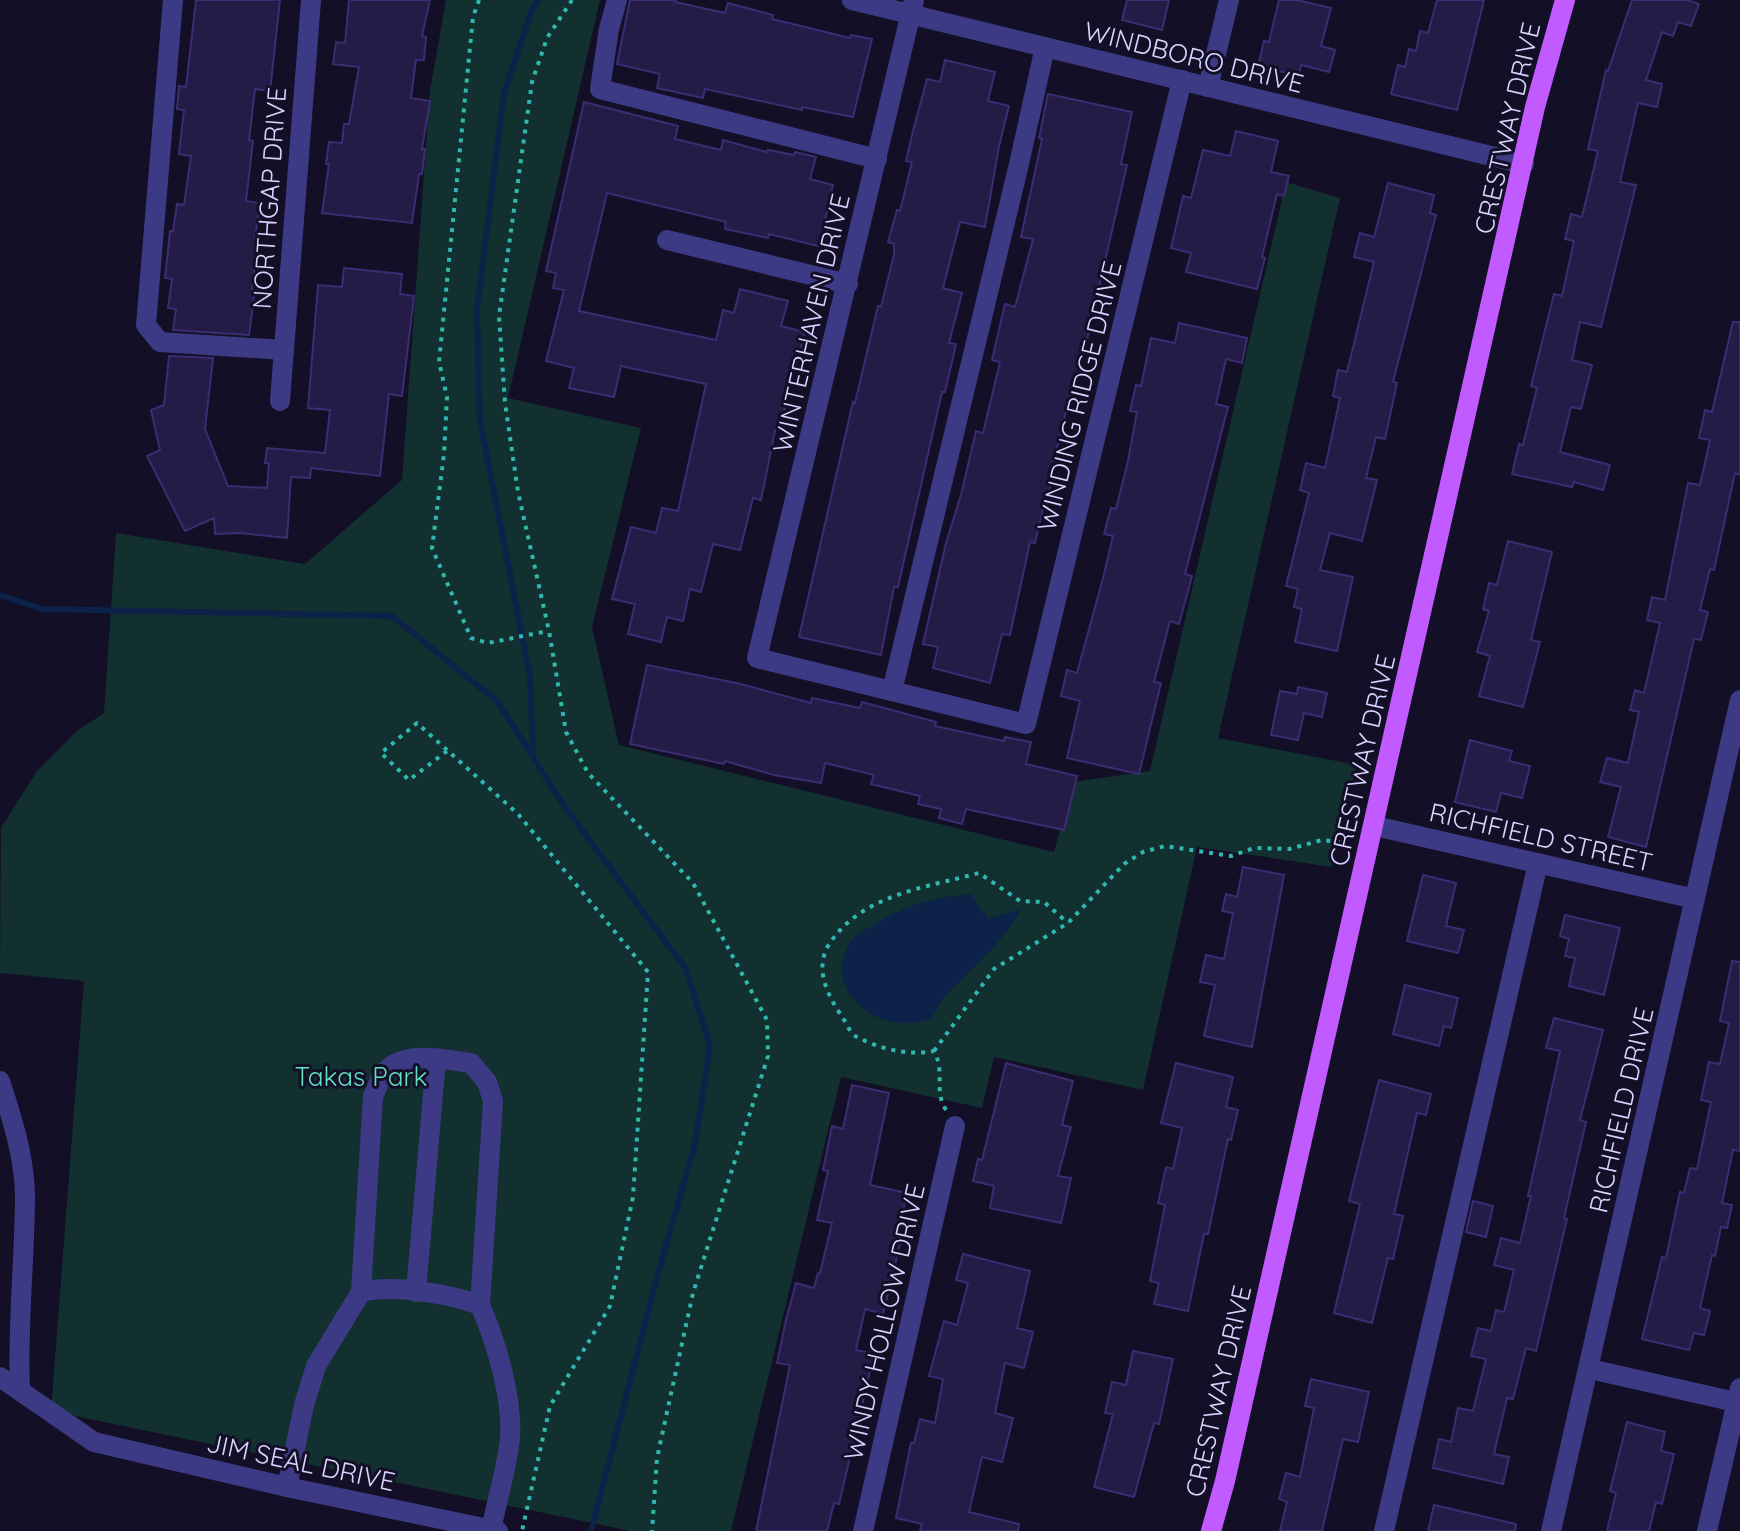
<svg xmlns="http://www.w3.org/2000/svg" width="1740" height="1531" font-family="Quicksand,sans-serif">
  <rect width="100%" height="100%" fill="#130f26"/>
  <path fill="#12302f" d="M446 0H600L508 398 641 428 592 627 619 745 1054 852 1073 782 1150 771 1286 182 1340 198 1218 738 1357 765 1332 867 1197 847 1143 1090 994 1057 982 1108 841 1077 731 1531H631L51 1411 84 981 0 973 1 828 37 771 77 731 104 713 116 533 305 564 402 480 430 91Z"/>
  <path fill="#0c2248" d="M971 894 988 919 1021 909C1005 940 989 950 967 974 958 983 949 992 941 1001 938 1006 936 1013 932 1017 926 1022 915 1022 908 1023 863 1025 821 980 853 939 858 933 867 929 873 925 907 904 932 898 971 894Z"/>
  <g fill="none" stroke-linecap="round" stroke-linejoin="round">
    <g stroke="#0c2248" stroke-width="6">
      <path d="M0 595 42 609 392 616 498 702 562 803 686 969 710 1046 695 1144 659 1270 591 1531"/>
      <path d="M533 755 530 676 480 421 477 310 504 93 532 9 538 0"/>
    </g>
  </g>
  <g fill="#241b47" stroke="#3b2d73" stroke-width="2">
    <path d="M196 0H280L270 91 255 89 249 140 253 141 246 201 260 203 255 239 258 240 252 290H255L249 335 173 330 176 309 168 308 172 279 165 278 170 231H173L177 204 184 205 191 156 179 154 184 110 177 109 179 86 186 87Z"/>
    <path d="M349 0H430L422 36 426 37 424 60H416L411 98 430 101 422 149H425L422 174H419L412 223 322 213 329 164H326L329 142 342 143 344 124H349L359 67 333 64 336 42 345 43Z"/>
    <path d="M630 0H676L675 2 725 13 728 3 773 15 772 19 850 38 851 35 872 39 853 117 802 107V110L705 89 703 98 657 88 660 74 617 64Z"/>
    <path d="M1127 0H1169L1162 30 1122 20Z"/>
    <path d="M1279 0H1297L1331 8 1321 46 1335 50 1329 72 1301 65 1299 76 1258 66 1264 41 1269 42Z"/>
    <path d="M1437 0H1484L1457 110 1391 94 1398 65 1405 67 1409 49 1416 51 1420 31 1428 33Z"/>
    <path d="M1632 0H1687L1699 4 1691 26 1678 22 1673 36 1662 32 1646 80 1662 84 1657 107 1638 103 1620 182 1636 185 1601 327 1580 322 1572 360 1592 365 1581 409 1571 407 1560 452 1610 465 1603 490 1574 482 1572 487 1512 474 1519 444 1523 445 1537 388 1531 386 1554 294 1562 296 1574 241 1565 239 1571 214 1582 217 1598 151 1588 149 1606 70 1608 71Z"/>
    <path d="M945 60 995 72 988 101 1009 106 999 146 985 227 960 222 943 288 962 293 949 343 956 344 945 392H942L898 587H894L881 655 799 637 853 402 855 403 878 306 881 307 894 255V244L888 242 897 210 900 211 912 162 906 161 913 131 927 79 940 82Z"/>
    <path d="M1048 94 1132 112 1121 164 1127 165 1084 353 1075 387H1072L1057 448 1060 449 1048 496H1046L1035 543 1030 542 1010 635 1002 634 990 683 933 668 938 647 923 644 946 543 961 495 976 431 983 433 1000 362 992 360 1005 304 1015 307 1033 239 1021 237 1042 139 1039 138Z"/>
    <path d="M584 102 678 126 675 139 721 150 723 140 767 152 768 150 794 155 795 152 816 157 810 179 833 185 824 225 827 226 822 247 769 234 768 238 725 229 726 222 607 193 579 311 716 340 723 310 734 313 740 289 788 301 781 326 805 332 780 427 776 426 761 500 753 498 740 550 713 544 701 592 690 589 683 621 667 617 661 642 628 634 635 604 612 599 631 527 656 533 662 508 678 511 706 384 621 366 614 397 569 388 574 368 546 361 564 290 553 288 556 273 546 271Z"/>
    <path d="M1236 131 1278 141 1271 172 1289 176 1284 196 1277 194 1262 257 1265 258 1257 289 1186 272 1191 253 1171 248 1183 196 1191 198 1203 150 1230 156Z"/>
    <path d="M1388 183 1434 195 1430 213 1436 215 1393 382 1397 383 1385 439 1376 437 1366 478 1377 480 1362 541 1330 533 1320 570 1353 577 1337 651 1295 642 1302 609 1294 607 1298 589 1286 586 1309 493 1300 490 1306 463 1325 468 1340 398 1333 396 1338 370 1347 372 1374 262 1354 257 1360 233 1374 237Z"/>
    <path d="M344 268 402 274 400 294 414 296 402 396 389 394 380 476 311 468 310 478 291 477 287 538 240 533 215 534 214 518 185 531 147 456 160 450 151 410 164 405 169 356 213 358 205 429 228 486 267 488 269 463H265L267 448 325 453 330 410 308 408 318 285 342 287Z"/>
    <path d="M1733 322H1740V475L1735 473 1714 570 1710 569 1700 610 1708 612 1701 640 1694 639 1646 847 1608 837 1621 787 1600 782 1607 758 1628 763 1639 712 1630 710 1635 690 1644 693 1660 623 1647 620 1652 597 1665 600 1688 483 1700 485 1710 440 1699 438 1705 410 1712 412Z"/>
    <path d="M1179 323 1247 338 1242 363 1226 359 1216 404 1228 407 1185 574 1192 576 1179 624 1170 621 1154 682 1161 683 1139 774 1067 758 1080 701 1061 696 1067 670 1077 673 1103 578 1113 536 1104 534 1111 508 1116 509 1128 461 1137 412 1130 411 1136 385 1141 386 1151 338 1175 343Z"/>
    <path d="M1508 541 1552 552 1531 640 1540 642 1523 707 1479 696 1490 656 1477 652 1489 611 1483 609 1489 583 1497 585Z"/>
    <path d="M647 665 741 684 811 703 812 698 860 708 862 702 936 722 935 726 1004 741 1005 737 1031 742 1026 764 1077 776 1064 830 966 809 962 824 939 818 941 809 918 804 920 796 871 784 874 775 825 763 821 783 774 775 725 761 724 764 630 744Z"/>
    <path d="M1298 687 1327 693 1322 717 1304 713 1298 740 1271 735 1280 691 1297 694Z"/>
    <path d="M1470 740 1512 751 1509 761 1530 766 1522 798 1501 793 1496 812 1455 802Z"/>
    <path d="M1243 867 1284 875 1252 1047 1204 1036 1215 985 1200 982 1206 955 1224 959 1233 913 1222 911 1226 894 1237 897Z"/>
    <path d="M1423 875 1456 883 1446 926 1464 930 1458 953 1407 941Z"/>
    <path d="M1565 915 1620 928 1604 995 1569 986 1575 958 1565 956 1569 939 1560 936Z"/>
    <path d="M1732 961 1740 962V1151L1733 1150 1722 1203 1732 1205 1727 1228 1721 1227 1715 1256 1712 1255 1700 1308 1710 1311 1704 1335 1694 1333 1689 1350 1642 1339 1662 1257 1666 1258 1680 1192 1684 1193 1690 1168 1697 1169 1711 1102 1701 1100 1709 1062 1720 1064 1729 1023 1720 1021Z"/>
    <path d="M1405 985 1458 998 1451 1028 1444 1026 1439 1046 1393 1034Z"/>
    <path d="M1554 1018 1603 1030 1580 1120 1586 1122 1564 1218 1567 1219 1536 1351 1526 1348 1513 1399 1507 1398 1494 1454 1509 1457 1503 1484 1433 1468 1439 1439 1451 1442 1458 1408 1473 1411 1486 1359 1471 1356 1478 1328 1491 1331 1496 1310 1504 1312 1514 1270 1494 1265 1501 1238 1520 1243 1531 1196H1528L1560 1051 1546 1048Z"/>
    <path d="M1006 1063 1073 1081 1062 1125 1071 1127 1058 1176 1071 1178 1061 1223 990 1208 994 1186 973 1181 978 1159 982 1160Z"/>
    <path d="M1176 1063 1233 1077 1226 1107 1238 1110 1231 1140 1228 1139 1208 1234H1204L1188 1311 1154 1304 1159 1283 1150 1281 1165 1205 1158 1203 1166 1167 1173 1169 1182 1128 1161 1123Z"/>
    <path d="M1379 1080 1431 1094 1426 1115 1417 1113 1394 1214 1403 1216 1393 1259 1388 1258 1372 1323 1334 1313 1360 1204 1349 1201Z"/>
    <path d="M852 1085 889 1093 870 1185 907 1193 897 1239 901 1240 883 1314 865 1309 856 1350 874 1354 839 1504 834 1503 827 1531H756L790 1365 777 1363 786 1320 796 1283 814 1288 818 1273H820L832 1223 817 1220 828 1171 823 1170 832 1126 843 1129Z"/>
    <path d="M1473 1201 1493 1206 1486 1237 1466 1232Z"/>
    <path d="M963 1254 1030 1271 1017 1328 1033 1332 1024 1368 1005 1363 995 1413 1013 1418 1002 1462 982 1457 969 1512 1019 1524 1018 1531H920L922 1524 896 1518 911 1443H914L920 1419 935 1423 943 1379 929 1376 944 1321 957 1325 968 1283 956 1280Z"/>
    <path d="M1133 1351 1173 1359 1159 1424 1154 1423 1134 1497 1094 1487 1113 1414 1105 1413 1112 1382 1126 1385Z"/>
    <path d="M1311 1379 1369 1392 1358 1442 1343 1439 1322 1531H1280L1287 1502 1279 1499 1286 1473 1300 1477 1314 1408 1305 1406Z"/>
    <path d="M1627 1422 1665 1432 1661 1451 1674 1454 1662 1504 1656 1502 1649 1531H1607L1616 1493 1610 1491Z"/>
    <path d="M1434 1505 1516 1524 1515 1531H1428Z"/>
  </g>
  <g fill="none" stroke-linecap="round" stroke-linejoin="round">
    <g stroke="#2fb8b0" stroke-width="4" stroke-dasharray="4 6" stroke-linecap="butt">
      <path d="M479 0 473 17 439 362 447 397 444 454 432 548 471 638 488 643 548 631"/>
      <path d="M572 0 547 38 532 82 499 316 505 403 518 492 549 631 566 732 588 773 693 883 767 1020 768 1056 693 1293 657 1458 652 1531"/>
      <path d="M447 751 409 780 381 753 417 723 518 814 648 972 633 1197 610 1306 550 1406 522 1531"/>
      <path d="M934 1051 994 969 1068 923 1124 864 1143 852 1165 846 1231 856 1254 848 1289 849 1322 840 1347 843"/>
      <path d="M946 1110C933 1089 946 1074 934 1051 909 1056 880 1049 857 1037 851 1034 847 1025 843 1018 827 995 812 966 832 940 865 894 928 887 979 873L1020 901 1044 902 1068 923"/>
    </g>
    <g stroke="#3d3a85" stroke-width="20">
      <path d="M173 0 146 325 160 342 284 350"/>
      <path d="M617 0 609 29 600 89 877 159"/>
      <path d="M852 0 1524 164"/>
      <path d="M914 0 757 658 1026 724 1182 80"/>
      <path d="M1208 87 1229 0"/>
      <path d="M667 240 848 284"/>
      <path d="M280 401 311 0"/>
      <path d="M892 691 1019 164 1045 47"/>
      <path d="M1375 826 1695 899"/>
      <path d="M0 1081C12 1118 24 1155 25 1194 25 1260 17 1324 20 1390"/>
      <path d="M361 1292 373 1096C377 1089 380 1078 385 1072 404 1049 445 1060 471 1063L487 1082 493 1101 480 1305"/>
      <path d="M416 1292 436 1059"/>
      <path d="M1590 1369 1740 1403"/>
      <path d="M0 1377 94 1442 287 1487 498 1531"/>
      <path d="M287 1487 304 1405 316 1366 361 1292C393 1284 449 1294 480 1305 496 1341 513 1399 510 1438 507 1468 497 1500 491 1530"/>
      <path d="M863 1531 955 1126"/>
      <path d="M1384 1531 1538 863"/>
      <path d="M1551 1531 1740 700"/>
      <path d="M1707 1531 1740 1388"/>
    </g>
    <path stroke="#c25bff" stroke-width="20" d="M1211 1531 1225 1481 1535 107 1565 0"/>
  </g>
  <g text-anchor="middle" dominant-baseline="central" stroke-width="6" stroke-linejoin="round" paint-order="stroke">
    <g font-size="26" fill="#d9d4ff" stroke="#130f26">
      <text transform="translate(1194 57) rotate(14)">WINDBORO DRIVE</text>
      <text transform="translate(1507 128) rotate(-77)">CRESTWAY DRIVE</text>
      <text transform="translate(269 198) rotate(-86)">NORTHGAP DRIVE</text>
      <text transform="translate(811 323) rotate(-77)">WINTERHAVEN DRIVE</text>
      <text transform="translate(1079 396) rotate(-76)">WINDING RIDGE DRIVE</text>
      <text transform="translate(1362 760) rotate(-77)">CRESTWAY DRIVE</text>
      <text transform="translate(1541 837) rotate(13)">RICHFIELD STREET</text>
      <text transform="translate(1621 1110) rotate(-77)">RICHFIELD DRIVE</text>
      <text transform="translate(884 1322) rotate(-77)">WINDY HOLLOW DRIVE</text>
      <text transform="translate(1218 1391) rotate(-77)">CRESTWAY DRIVE</text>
      <text transform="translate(301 1462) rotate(12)">JIM SEAL DRIVE</text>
    </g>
    <g font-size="26" fill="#5fe0c0" stroke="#130f26">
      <text x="361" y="1076">Takas Park</text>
    </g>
  </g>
</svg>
